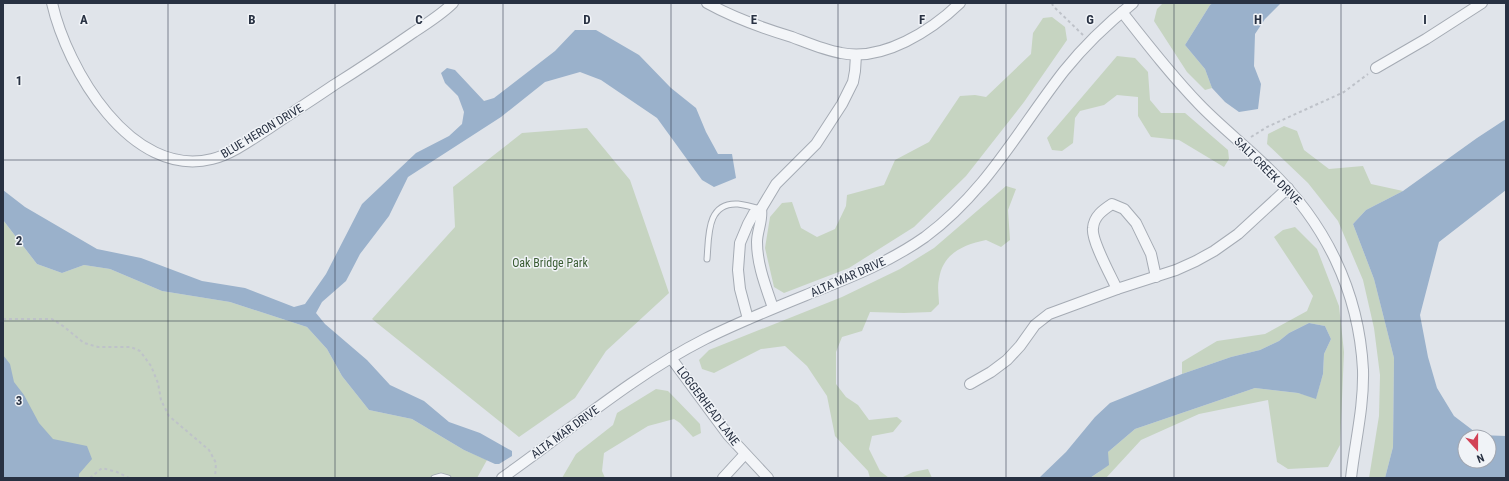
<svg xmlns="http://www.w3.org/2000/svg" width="1509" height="481" font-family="'Roboto Condensed',sans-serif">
  <rect width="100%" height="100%" fill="#e0e4ea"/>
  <g fill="#c6d4c1">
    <path d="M1163 3H1213L1210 5 1185 45 1205 69 1212 88 1205 90 1187 72 1154 21 1157 9Z"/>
    <path d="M1052 17 1065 27 1067 40 1024 102 966 176 914 227 849 268 784 293 774 287 765 248 770 217 782 203 792 202 801 228 817 237 835 229 846 206 847 195 884 185 895 160 929 142 960 96 975 95 986 97 1031 54 1033 33 1043 18Z"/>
    <path d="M1117 56 1135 58 1148 72 1150 100 1161 113H1185L1228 150 1229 159 1224 167 1179 140 1151 137 1138 116V97L1117 95 1104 105 1080 111 1075 118 1073 143 1062 151 1052 150 1047 138Z"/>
    <path d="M1284 126 1297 131 1304 150 1329 169 1363 166 1371 184 1403 191 1366 210 1353 224 1374 279 1394 358 1393 447 1385 478H1369L1379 416 1380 375 1374 328 1363 280 1338 221 1308 183 1267 144 1268 134Z"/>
    <path d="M587 128 630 180 669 293 606 351 575 398 519 437 372 319 455 227 453 187 522 133Z"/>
    <path d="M1006 186 1016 189 1008 210 1010 240 1001 247 986 240C963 245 943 253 939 279 937 287 939 296 939 304L931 312 904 313 870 312 862 331 842 337 836 352V384L846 397 858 405 869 420 897 417 902 421 893 432 872 436 869 449 880 471 889 478H870L868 471 835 436 827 396 807 366 785 346 761 349 714 373 702 369 699 360 709 350 842 297 900 269 934 248Z"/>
    <path d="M3 220 37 264 62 273 84 265 110 269 162 291 230 302 307 327 327 349 342 376 369 410 412 419 464 450 487 460 477 478H3Z"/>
    <path d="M1295 227 1317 249 1339 306 1344 352 1340 445 1328 467 1288 469 1277 462 1268 400 1199 414 1141 440 1106 478H1090L1099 472 1108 452 1135 429 1255 388 1298 393 1316 398 1323 374 1324 354 1331 339 1325 326 1309 323 1289 333 1279 341 1260 350 1231 357 1182 374V362L1217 341 1265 334 1307 311 1313 296 1274 237 1283 230Z"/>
    <path d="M656 389 668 391 700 424 701 433 693 437 680 423 674 419 648 426 604 453 602 471 605 478H562L576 454 613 425 617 413Z"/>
    <path d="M928 469 932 478H901L913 472Z"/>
  </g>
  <g fill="#9ab1cb" fill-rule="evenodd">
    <path d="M1213 3H1281L1265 19 1255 34 1254 66 1261 84 1258 109 1239 112 1225 102 1212 88 1205 69 1185 45 1210 5Z"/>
    <path d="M575 30H596L639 55 671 88 696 108 706 132 718 154H732L736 178 714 187 702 180 657 118 601 80 580 72 545 82 501 117 408 177 389 216 360 254 346 281 322 302 316 313 325 324 367 360 390 385 424 401 449 422 480 433 512 451V456L499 464H495L464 450 412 419 369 410 342 376 327 349 307 327 230 302 162 291 110 269 84 265 62 273 37 264 3 220V190L25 207 97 249 141 258 202 281 245 288 294 307 305 304 326 274 362 204 416 153 449 136 462 124 464 112 458 96 445 83 441 73 447 68 455 70 484 101 494 98 555 51Z"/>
    <path d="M1506 119V190L1439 242 1420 315 1428 357 1437 388 1454 416 1479 435 1506 436V478H1385L1393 447 1394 358 1374 279 1353 224 1366 210 1403 191 1477 138ZM1465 437H1489V461H1465Z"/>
    <path d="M1309 323 1325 326 1331 339 1324 354 1323 374 1316 399 1298 393 1255 388 1135 429 1108 452 1109 465 1090 478H1039L1066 452 1095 417 1110 403 1182 374 1231 357 1260 350 1279 341 1289 333Z"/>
    <path d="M3 355 10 364 14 382 24 395 39 423 53 439 87 446 92 459 79 474V478H3Z"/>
  </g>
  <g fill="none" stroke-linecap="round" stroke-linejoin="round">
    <defs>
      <g id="lane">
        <path d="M707 259C709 237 706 202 738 204 746 205 753 207 760 209"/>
        <path d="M434 478 441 476 448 478"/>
      </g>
      <g id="street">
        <path d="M52 3C67 69 131 179 212 159 232 154 251 140 268 129 290 114 312 100 334 85 361 68 388 50 414 32 428 23 442 14 453 3"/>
        <path d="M707 3C734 18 762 28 792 37 808 43 824 50 841 53 883 62 932 30 960 3"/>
        <path d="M1122 12C1147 44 1171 75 1199 104 1221 127 1246 146 1268 168 1325 222 1359 291 1363 370 1364 407 1355 442 1351 478"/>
        <path d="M1376 68 1426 39 1482 3"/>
        <path d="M761 209C763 220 757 231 757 242 757 265 766 287 773 308"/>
        <path d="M1117 289C1111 276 1091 240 1093 228 1094 216 1103 210 1112 204L1124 209 1136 223 1151 254 1156 277"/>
        <path d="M748 319 740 289 738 270 740 243 748 224 754 213 761 209 776 184 816 144 842 104 853 82 855 71 856 55"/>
        <path d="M671 358 728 435 768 478"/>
        <path d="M970 384 991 372 1007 360 1020 346 1035 325 1049 314 1117 289 1176 270 1196 261 1214 251 1238 234 1288 188"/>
        <path d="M502 478C569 431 632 376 705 339 741 321 779 306 816 291 854 276 891 261 925 237 987 191 1018 130 1064 71 1084 46 1108 23 1133 3"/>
        <path d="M723 478 745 454"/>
      </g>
    </defs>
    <use href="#lane" stroke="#a5abb4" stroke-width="7"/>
    <use href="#street" stroke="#a5abb4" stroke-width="12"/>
    <g stroke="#bec2c9" stroke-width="2" stroke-dasharray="3 3" stroke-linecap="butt">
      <path d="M1052 3 1053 6 1083 35"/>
      <path d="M1251 137 1267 127 1344 92 1368 74"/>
      <path d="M3 319H52L63 326 84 343 98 347H131L140 351 151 366 158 383 161 400 169 416 209 450 216 463 215 478"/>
      <path d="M90 478 102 468 117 472 129 478"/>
    </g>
    <use href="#lane" stroke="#f3f5f8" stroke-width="5"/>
    <use href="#street" stroke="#f3f5f8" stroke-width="10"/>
  </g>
  <path fill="none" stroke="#283142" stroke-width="1" stroke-opacity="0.55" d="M168 3V478M335 3V478M503 3V478M671 3V478M838 3V478M1006 3V478M1174 3V478M1341 3V478M3 160H1506M3 321H1506"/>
  <g text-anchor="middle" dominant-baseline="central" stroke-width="3" stroke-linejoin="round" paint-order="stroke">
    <g font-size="12" fill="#283142" stroke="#f0f3f7">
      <text transform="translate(262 131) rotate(-31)">BLUE HERON DRIVE</text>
      <text transform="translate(1268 171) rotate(45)">SALT CREEK DRIVE</text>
      <text transform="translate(848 277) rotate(-24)">ALTA MAR DRIVE</text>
      <text transform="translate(708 406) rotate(53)">LOGGERHEAD LANE</text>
      <text transform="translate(565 432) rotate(-36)">ALTA MAR DRIVE</text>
    </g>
    <g font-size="12" fill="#3c5e35" stroke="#f0f3f7">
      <text x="550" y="263">Oak Bridge Park</text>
    </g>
  </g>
  <g font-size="13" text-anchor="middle" font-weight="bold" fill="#283142" stroke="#f0f3f7" stroke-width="3" stroke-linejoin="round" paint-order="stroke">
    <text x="84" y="24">A</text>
    <text x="252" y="24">B</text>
    <text x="419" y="24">C</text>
    <text x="587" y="24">D</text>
    <text x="754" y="24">E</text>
    <text x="922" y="24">F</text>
    <text x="1090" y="24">G</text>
    <text x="1258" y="24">H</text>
    <text x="1425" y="24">I</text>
    <text x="19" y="85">1</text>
    <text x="19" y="245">2</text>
    <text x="19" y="405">3</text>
  </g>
  <rect width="1509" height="481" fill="none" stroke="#283142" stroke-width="8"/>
  <g transform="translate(1477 449) rotate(159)"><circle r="19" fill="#f0f3f7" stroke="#a0a5af"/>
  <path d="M0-3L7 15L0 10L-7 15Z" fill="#d24256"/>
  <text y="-6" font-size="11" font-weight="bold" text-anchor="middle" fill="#283142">N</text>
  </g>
</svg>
